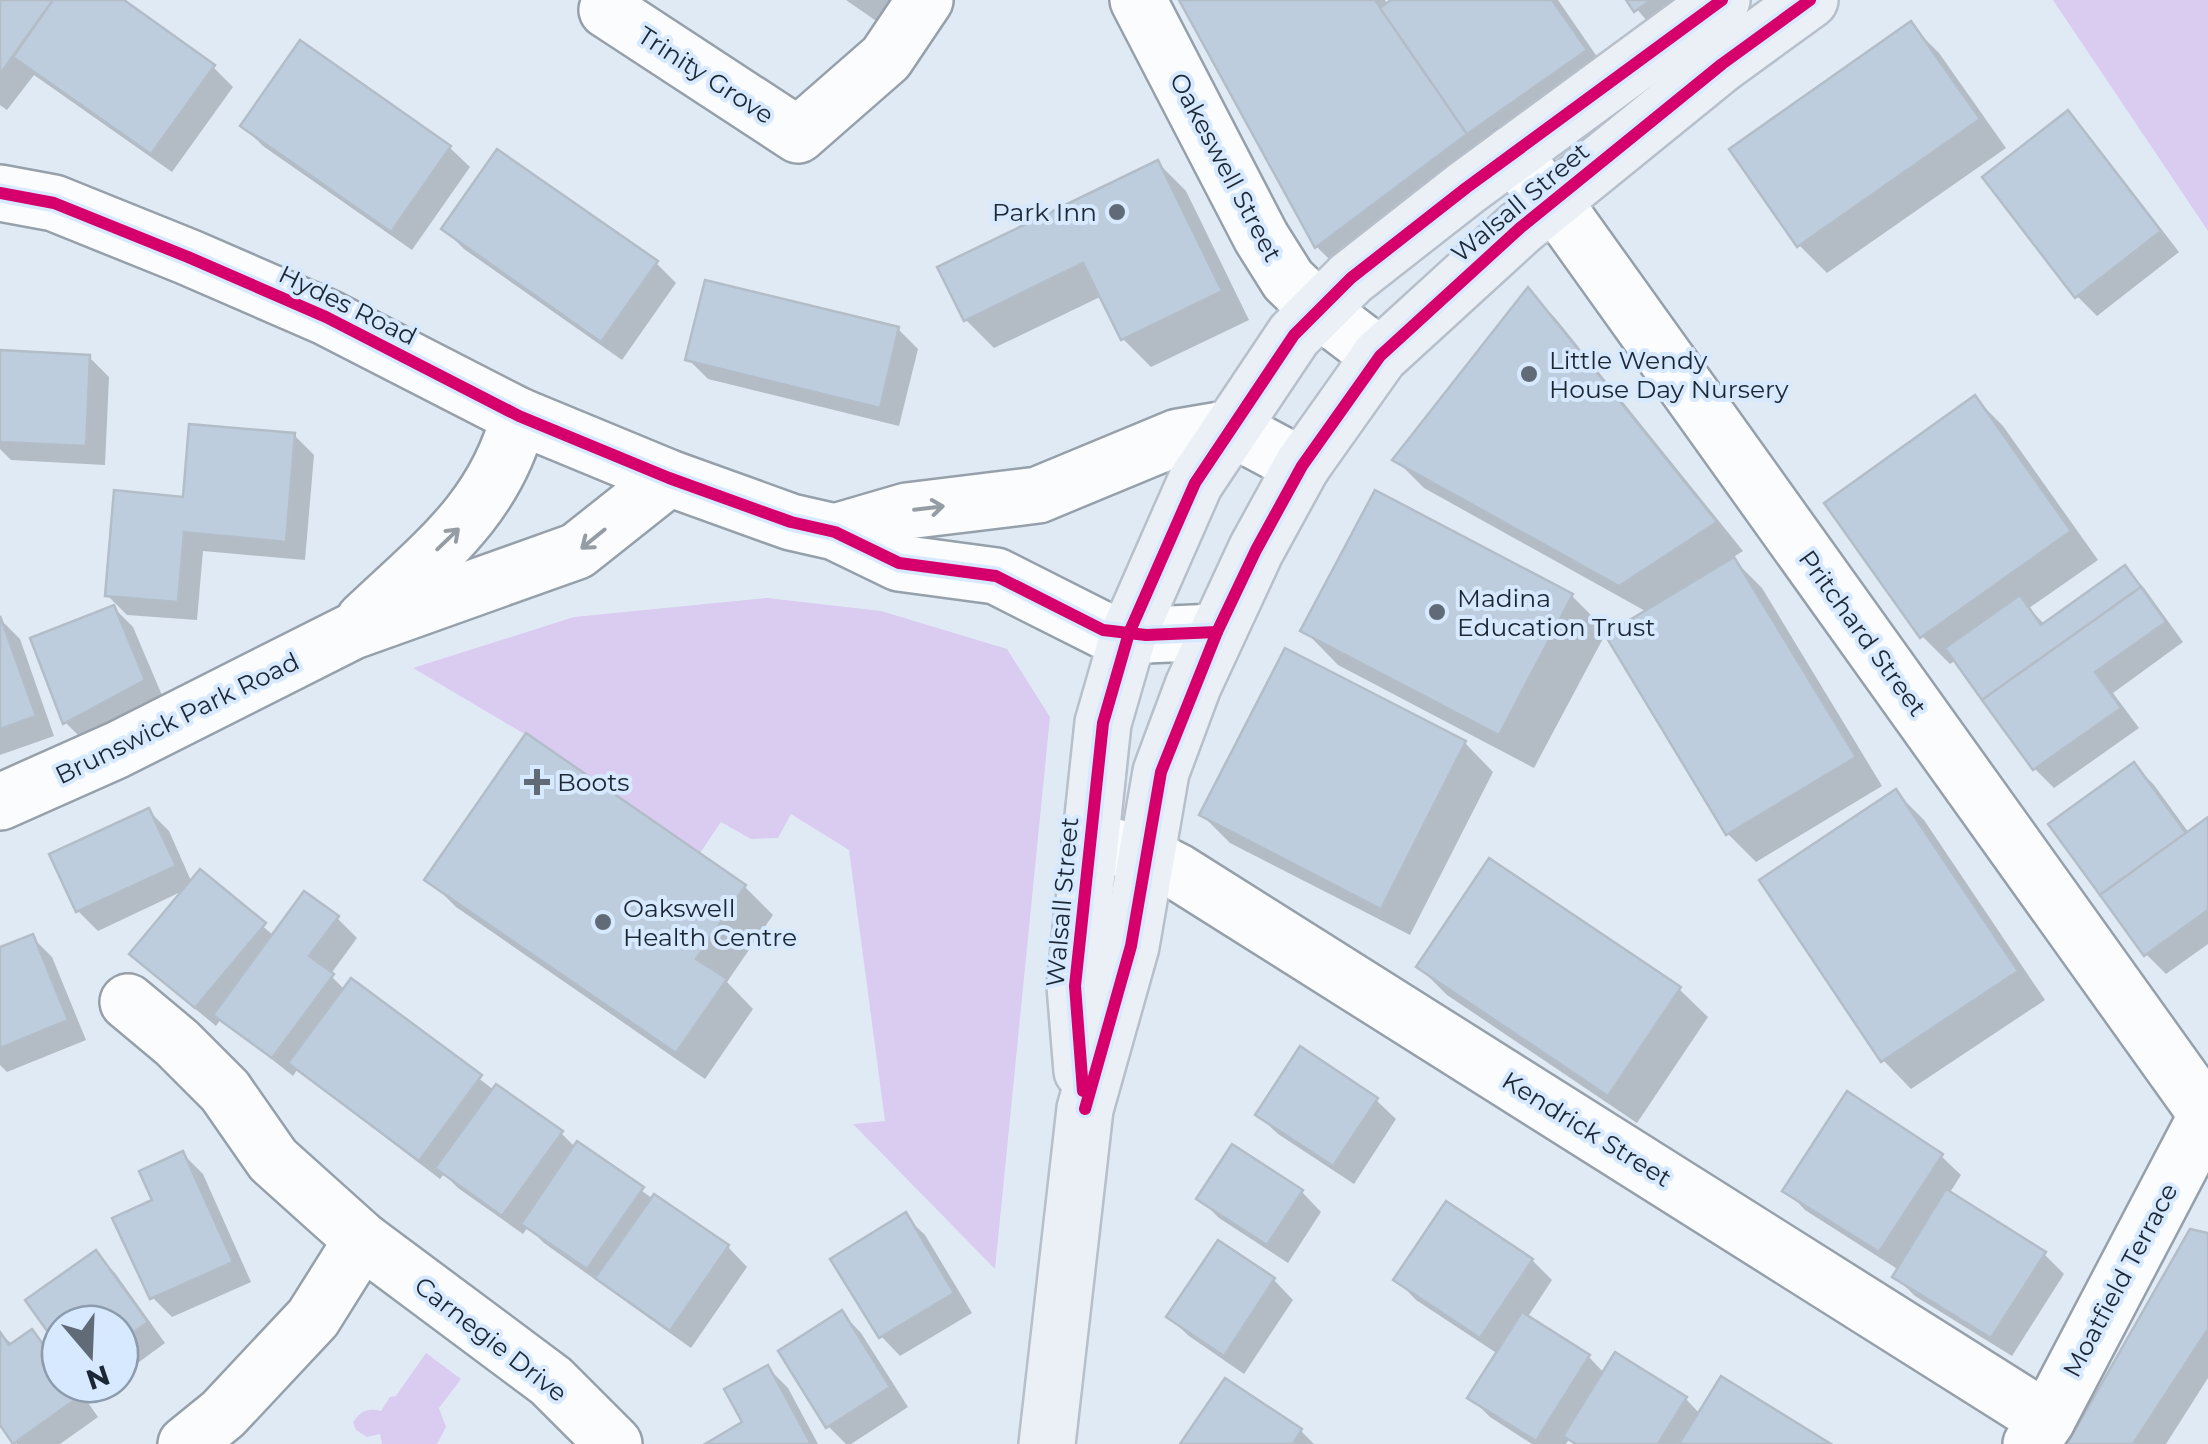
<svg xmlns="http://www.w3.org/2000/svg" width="2208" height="1444" font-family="Montserrat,sans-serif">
  <rect width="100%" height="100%" fill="#e0eaf5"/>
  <g fill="#dacbf0">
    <path d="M2053 0H2208V231Z"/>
    <path d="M767 598 881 611 1007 649 1050 717 995 1269 853 1124 885 1121 849 850 791 814 778 838 751 839 721 822 700 853 538 742 413 668 574 617Z"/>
    <path d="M426 1353 461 1379 439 1408 446 1427 437 1444H382L380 1434 367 1437 356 1430 353 1422C362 1410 368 1408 381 1411L390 1397 396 1396Z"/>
  </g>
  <g fill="#0003">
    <path d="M0 0H120L213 67 233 87 172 172 34 75 7 110 0 105Z"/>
    <path d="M846 0H900L882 25Z"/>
    <path d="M1182 0H1385L1388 5 1395 0H1558L1613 80 1345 275 1317 247Z"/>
    <path d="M1629 0H1700L1655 30Z"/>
    <path d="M1911 25 1939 53 2006 148 1827 273 1799 245Z"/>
    <path d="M2067 114 2087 133 2179 252 2097 316 2077 296 1985 177Z"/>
    <path d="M243 126 450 148 470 167 412 250 263 146Z"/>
    <path d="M1158 163 1186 191 1249 320 1151 367 1123 339 1102 296 994 348 966 320Z"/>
    <path d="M444 229 656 263 676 283 622 360 464 249Z"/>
    <path d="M1529 291 1556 319 1743 551 1732 558 1762 588 1882 786 1756 862 1728 834 1647 612 1424 488 1396 460Z"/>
    <path d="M898 329 918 349 899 426 708 379 688 359Z"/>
    <path d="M0 353 89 357 109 377 105 465 11 460 0 449Z"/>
    <path d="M1975 398 2003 426 2098 560 2029 608 2045 625 2125 568 2144 588 2183 642 2113 693 2139 728 2054 788 2035 769 1956 660 1950 664 1922 636Z"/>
    <path d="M294 435 314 455 305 560 203 551 197 620 127 615 107 595 185 499Z"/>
    <path d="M1376 494 1572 596 1607 631 1534 768 1338 665 1304 630Z"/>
    <path d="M113 607 133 627 164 700 85 742 65 722Z"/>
    <path d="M0 619 20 639 54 736 0 755Z"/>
    <path d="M1286 651 1465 743 1493 772 1410 935 1230 843 1202 815Z"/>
    <path d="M2134 765 2154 785 2189 833 2208 820V944L2166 974 2146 954Z"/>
    <path d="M1896 792 1924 820 2045 1000 1911 1089 1883 1060Z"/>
    <path d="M149 811 169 831 192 883 201 873 274 936 337 918 357 938 330 975 345 990 352 982 494 1090 496 1087 561 1133 576 1148 578 1144 653 1199 654 1197 728 1247 747 1267 691 1348 544 1243 528 1227 523 1234 458 1188 444 1174 440 1179 297 1070 293 1076 221 1019 216 1026 152 973 187 889 98 931 78 911Z"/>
    <path d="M428 879 745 887 773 915 727 982 753 1009 705 1079 456 907Z"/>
    <path d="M32 937 52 957 86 1040 7 1072 0 1065V950Z"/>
    <path d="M1419 967 1679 989 1708 1017 1637 1123 1447 995Z"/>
    <path d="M1376 1100 1396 1119 1354 1184 1278 1134 1258 1115Z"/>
    <path d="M1233 1148 1302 1192 1321 1212 1288 1263 1219 1218 1199 1198Z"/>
    <path d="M183 1154 203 1174 251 1282 172 1317 152 1297 155 1201Z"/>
    <path d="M1941 1156 1961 1175 1949 1194 2044 1254 2064 1274 2012 1356 1915 1296 1895 1276 1899 1270 1805 1210 1786 1190Z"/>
    <path d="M905 1216 925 1235 972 1313 900 1356 881 1336Z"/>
    <path d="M2208 1235V1378L2166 1444H2070Z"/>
    <path d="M96 1254 115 1273 165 1343 120 1376V1324H60V1345L29 1300Z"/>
    <path d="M1532 1260 1552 1280 1527 1318 1589 1357 1605 1374 1686 1399 1700 1414 1827 1444H1574L1569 1439 1566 1444H1532L1490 1417 1470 1397 1498 1354 1416 1300 1397 1280Z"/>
    <path d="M1274 1280 1293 1300 1244 1374 1189 1336 1169 1317Z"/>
    <path d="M842 1313 861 1333 908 1407 851 1444H846L828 1426Z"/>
    <path d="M32 1332 60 1363V1384H75L98 1417 60 1444H17L0 1421V1333L13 1345Z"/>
    <path d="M768 1368 788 1388 818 1444H708L745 1423Z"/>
    <path d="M91 1384H108L98 1391Z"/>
    <path d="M1301 1431 1314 1444H1183Z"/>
  </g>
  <g fill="#becddd" stroke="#b3bdc8" stroke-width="2.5">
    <path d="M0 0H53L0 74Z"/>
    <path d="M53 0H124L215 65 151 154 13 57Z"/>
    <path d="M1179 0H1375L1467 134 1315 248Z"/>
    <path d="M1391 0H1552L1587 50 1467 134 1380 8Z"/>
    <path d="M1626 0H1651L1634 12Z"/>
    <path d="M1911 21 1980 119 1797 247 1729 149Z"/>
    <path d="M300 40 451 146 391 232 240 126Z"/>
    <path d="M2068 110 2161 231 2075 298 1982 177Z"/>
    <path d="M497 149 658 261 601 342 441 229Z"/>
    <path d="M1158 160 1222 291 1121 340 1083 263 964 321 937 267Z"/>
    <path d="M705 280 899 327 880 408 685 360Z"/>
    <path d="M1528 287 1717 522 1619 586 1392 460Z"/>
    <path d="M0 350 90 355 86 446 0 442Z"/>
    <path d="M1975 395 2071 531 1920 638 1824 503Z"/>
    <path d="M189 424 295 433 286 542 184 532 178 602 105 596 114 490 183 497Z"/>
    <path d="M1375 490 1573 594 1499 735 1300 631Z"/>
    <path d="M1734 557 1856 757 1726 835 1605 635Z"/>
    <path d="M2125 565 2141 587 1982 700 1945 648 2020 595 2041 625Z"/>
    <path d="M2141 587 2166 622 2095 672 2121 708 2033 770 1982 700Z"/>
    <path d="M114 605 145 680 63 724 30 638Z"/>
    <path d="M0 616 36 716 0 729Z"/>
    <path d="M1285 648 1466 741 1381 909 1199 815Z"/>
    <path d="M526 733 746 885 696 959 727 979 676 1053 424 880Z"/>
    <path d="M2134 762 2186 833 2100 895 2048 824Z"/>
    <path d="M1896 789 2018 971 1881 1062 1759 880Z"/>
    <path d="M149 808 176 866 76 912 49 854Z"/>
    <path d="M2208 817V910L2144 956 2100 895Z"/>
    <path d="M1489 858 1681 987 1608 1096 1416 967Z"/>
    <path d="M200 869 266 923 195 1008 129 954Z"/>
    <path d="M304 891 339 916 309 956 334 974 272 1058 213 1015Z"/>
    <path d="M33 934 68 1020 0 1048V947Z"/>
    <path d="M351 978 482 1075 419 1161 288 1063Z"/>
    <path d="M1300 1046 1378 1098 1333 1166 1255 1115Z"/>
    <path d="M496 1084 563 1131 502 1216 435 1168Z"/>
    <path d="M1847 1091 1943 1154 1879 1252 1782 1191Z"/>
    <path d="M577 1141 644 1187 587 1269 521 1224Z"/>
    <path d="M1232 1144 1303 1190 1267 1245 1196 1199Z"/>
    <path d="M183 1151 233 1262 150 1299 112 1218 152 1200 139 1171Z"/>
    <path d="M1946 1189 2046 1252 1991 1338 1892 1277Z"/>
    <path d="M654 1194 729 1245 670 1331 595 1278Z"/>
    <path d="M1446 1201 1533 1259 1480 1338 1393 1280Z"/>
    <path d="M906 1212 954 1293 879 1338 830 1259Z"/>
    <path d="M2190 1229 2208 1233V1329L2133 1444H2067Z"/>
    <path d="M1218 1240 1275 1278 1224 1356 1166 1317Z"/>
    <path d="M96 1250 148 1322 120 1342V1324H60V1349L25 1300Z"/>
    <path d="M842 1310 890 1387 826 1428 778 1351Z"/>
    <path d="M1522 1312 1590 1355 1536 1441 1467 1398Z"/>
    <path d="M32 1329 60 1368V1384H72L80 1396 13 1444 0 1425V1332L9 1345Z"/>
    <path d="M1615 1352 1687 1397 1658 1444H1576L1563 1436Z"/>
    <path d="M768 1365 811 1444H705L742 1422 724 1389Z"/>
    <path d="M1721 1376 1831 1444H1679Z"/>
    <path d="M1225 1378 1302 1429 1293 1444H1180Z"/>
  </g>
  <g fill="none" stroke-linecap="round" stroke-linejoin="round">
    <defs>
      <g id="minor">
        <path d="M1138 0 1261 237 1288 280 1318 309 1380 356"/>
        <path d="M607 10 798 135 886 58 925 0"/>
        <path d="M1512 154 1569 223 2208 1116"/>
        <path d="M0 193 54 203 188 257 326 317 519 416 669 478 791 522 835 532 899 563 996 576 1103 630 1146 635 1217 632"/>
        <path d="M835 532 907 511 1038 495 1178 437 1231 428 1302 466"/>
        <path d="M364 620C431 556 495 510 519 416"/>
        <path d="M0 802 117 750 353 631 577 551 669 478"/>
        <path d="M1090 840 1147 856 1178 872 2047 1420"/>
        <path d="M128 1002 177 1043 225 1091 273 1160 362 1240 551 1381 614 1444"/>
        <path d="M186 1444 223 1414 313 1318 362 1240"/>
        <path d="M2031 1444 2047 1420 2207 1115"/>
      </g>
      <g id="highway">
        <path d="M1082 1071 1075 986 1103 723 1129 633 1195 483 1294 335 1351 278 1466 188 1722 0"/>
        <path d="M1047 1444 1085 1109 1131 946 1161 772 1193 686 1256 550 1302 466 1380 356 1520 228 1722 64 1810 0"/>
      </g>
    </defs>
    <use href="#minor" stroke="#96a0aa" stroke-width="60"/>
    <use href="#highway" stroke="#b6bfca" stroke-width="60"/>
    <use href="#minor" stroke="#fafcfe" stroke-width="55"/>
    <use href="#highway" stroke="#eaf0f6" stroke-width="55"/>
    <defs>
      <g id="cycleway">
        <path d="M0 193 54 203 188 257 326 317 519 416 669 478 791 522 835 532 899 563 996 576 1103 630 1146 635 1217 632"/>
        <path d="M1083 1091 1075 986 1103 723 1129 633 1195 483 1294 335 1351 278 1466 188 1722 0"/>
        <path d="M1085 1109 1131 946 1161 772 1217 632 1256 550 1302 466 1380 356 1520 228 1722 64 1810 0"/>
      </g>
    </defs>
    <use href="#cycleway" stroke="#d7e9fe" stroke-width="19"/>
    <use href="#cycleway" stroke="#d6006c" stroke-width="12"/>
  </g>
  <defs><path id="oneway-shaft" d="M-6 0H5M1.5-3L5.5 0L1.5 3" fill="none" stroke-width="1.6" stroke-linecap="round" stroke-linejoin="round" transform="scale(2.5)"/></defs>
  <g stroke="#969ca3">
    <use href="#oneway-shaft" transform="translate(929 508) rotate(-7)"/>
    <use href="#oneway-shaft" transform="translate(448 539) rotate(-44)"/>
    <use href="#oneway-shaft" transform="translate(593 539) rotate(141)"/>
  </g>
  <g fill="#616b78" stroke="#d7e9fe" stroke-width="4">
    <circle cx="1117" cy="212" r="10"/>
    <circle cx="1529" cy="374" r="10"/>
    <circle cx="1437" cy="612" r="10"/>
    <path d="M532 767h10v10h10v10h-10v10h-10v-10h-10v-10h10z"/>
    <circle cx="603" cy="922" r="10"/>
  </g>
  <g text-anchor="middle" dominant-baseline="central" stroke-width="8" stroke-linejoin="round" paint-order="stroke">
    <g font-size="25" fill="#1c2734" stroke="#d7e9fe">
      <text transform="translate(706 75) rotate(33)">Trinity Grove</text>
      <text transform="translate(1226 167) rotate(62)">Oakeswell Street</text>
      <text transform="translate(1520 202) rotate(-40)">Walsall Street</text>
      <text transform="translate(348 305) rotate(26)">Hydes Road</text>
      <text transform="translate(1863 633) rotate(54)">Pritchard Street</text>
      <text transform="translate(177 718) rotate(-26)">Brunswick Park Road</text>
      <text transform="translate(1062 902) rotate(-85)">Walsall Street</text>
      <text transform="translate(1587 1129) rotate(32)">Kendrick Street</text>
      <text transform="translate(2120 1280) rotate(-62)">Moatfield Terrace</text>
      <text transform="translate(491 1339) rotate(38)">Carnegie Drive</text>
    </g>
    <g font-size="25" fill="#1c2734" stroke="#d7e9fe" text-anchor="start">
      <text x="1097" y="212" text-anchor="end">Park Inn</text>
      <text x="1549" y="360">Little Wendy<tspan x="1549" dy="29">House Day Nursery</tspan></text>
      <text x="1457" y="598">Madina<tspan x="1457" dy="29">Education Trust</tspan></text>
      <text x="557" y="782">Boots</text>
      <text x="623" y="908">Oakswell<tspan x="623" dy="29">Health Centre</tspan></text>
    </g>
  </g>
  <g transform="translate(90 1354) rotate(161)"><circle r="48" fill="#d7e9fe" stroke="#8c9bad" stroke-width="2.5"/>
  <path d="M0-8L18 38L0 25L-18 38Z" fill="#616b78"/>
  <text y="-15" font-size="28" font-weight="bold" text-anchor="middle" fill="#1c2734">N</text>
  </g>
</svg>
